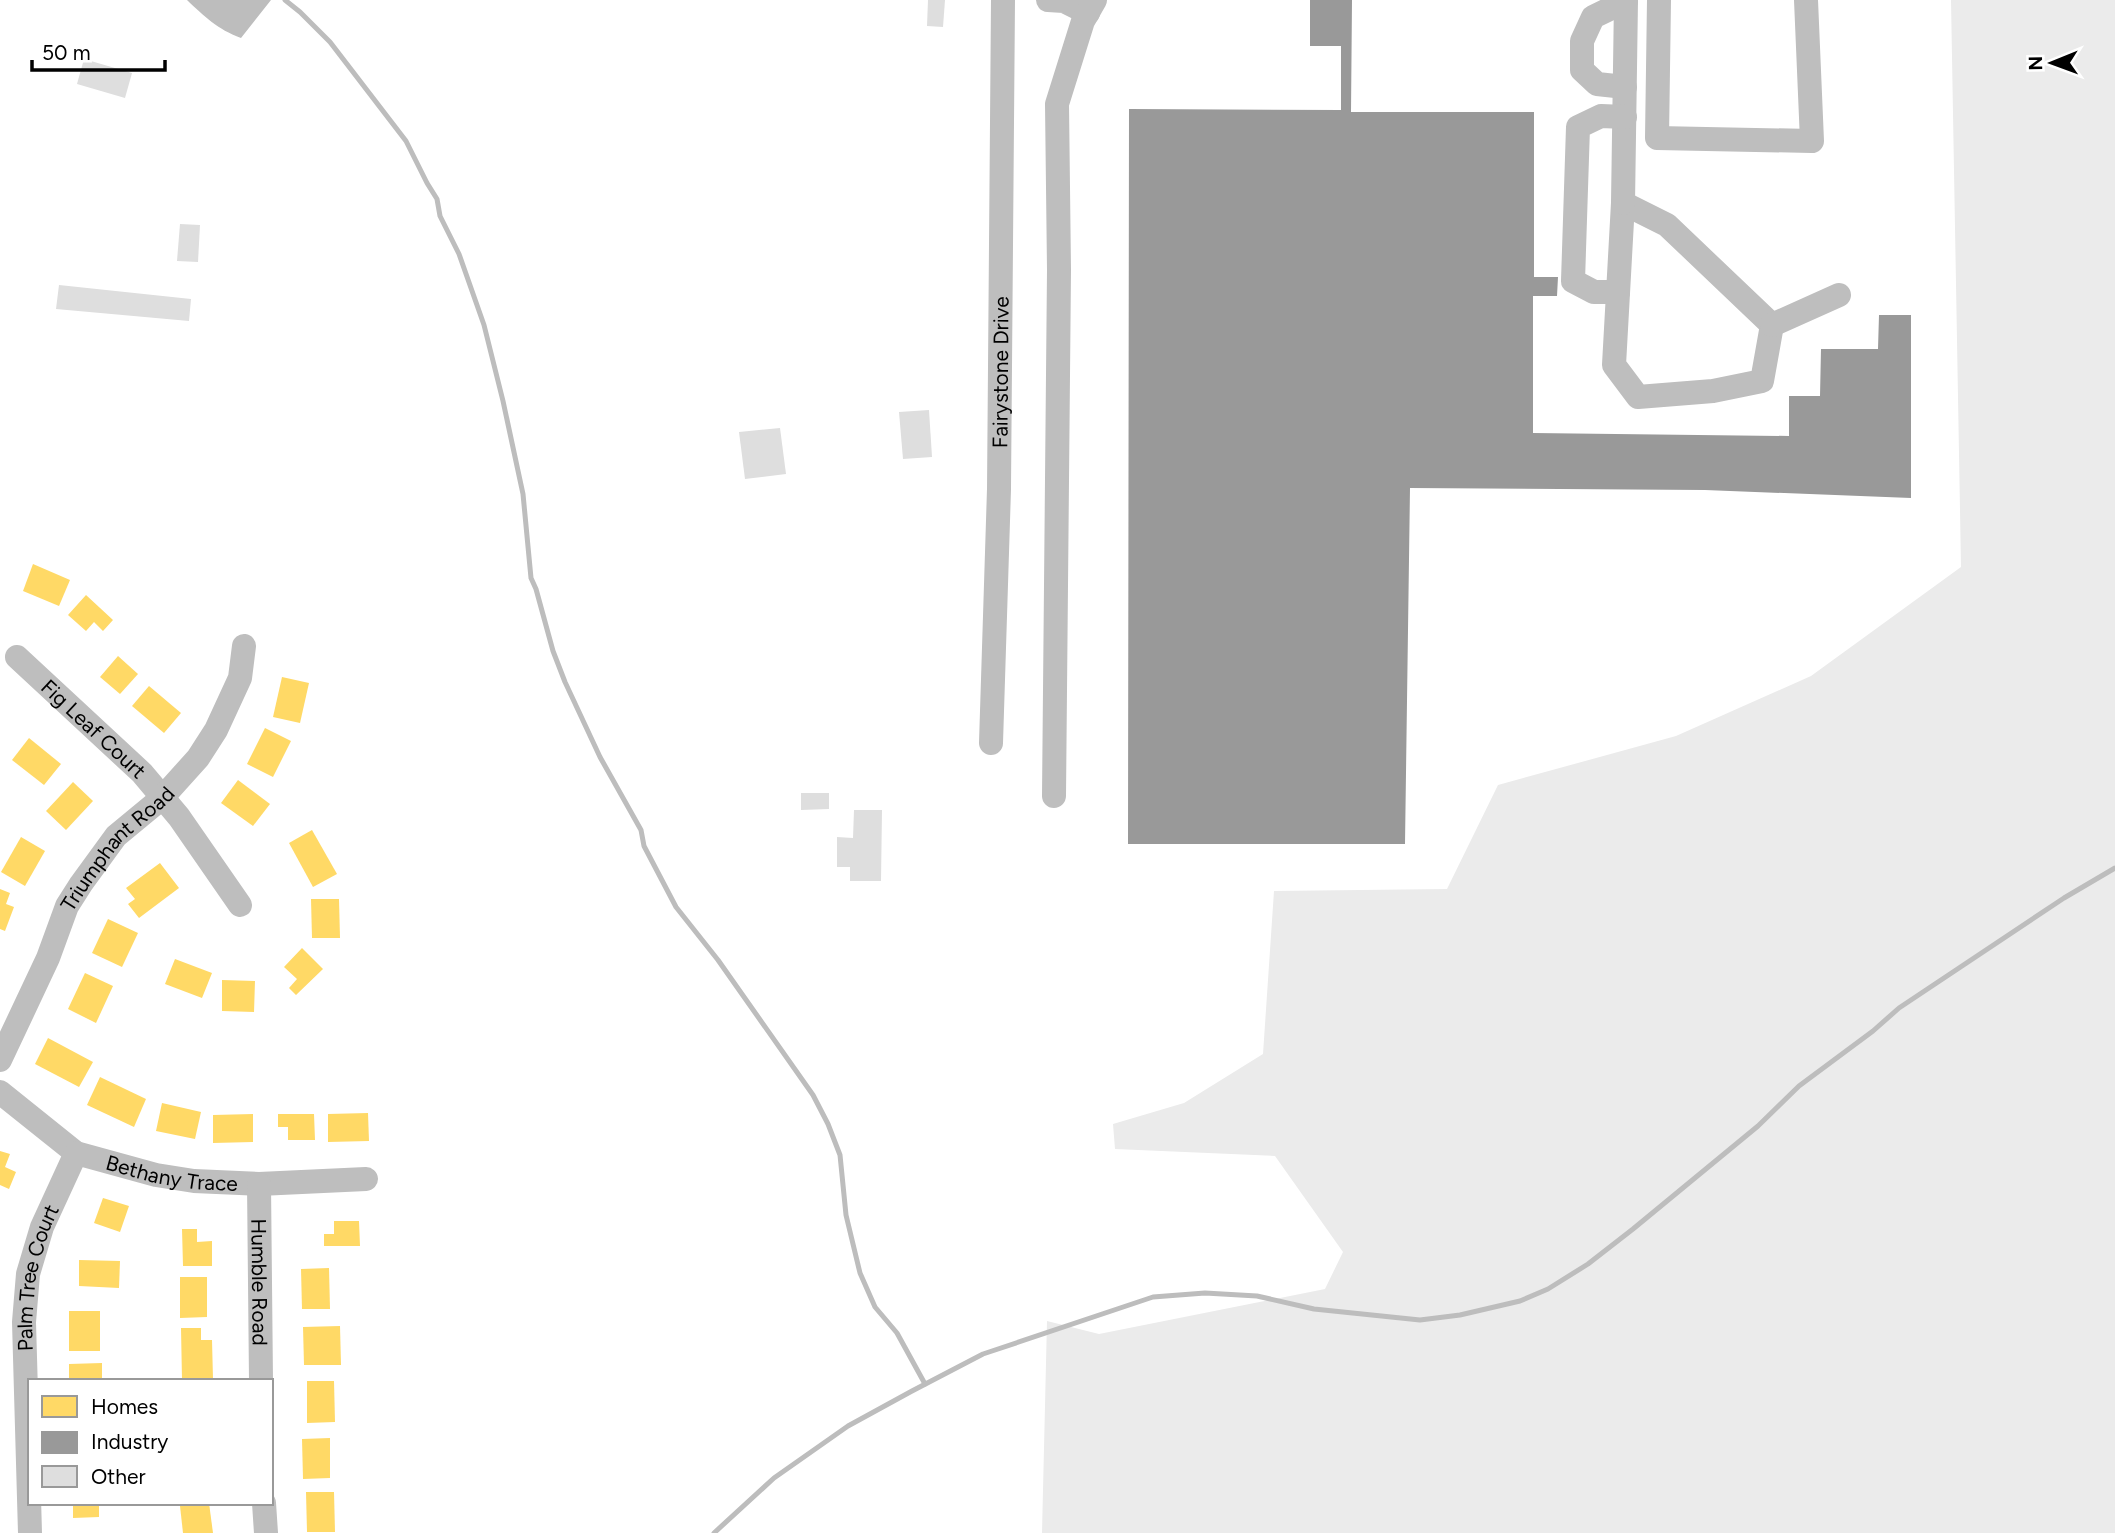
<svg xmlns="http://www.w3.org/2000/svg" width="2115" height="1533" font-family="Figtree,sans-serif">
  <rect width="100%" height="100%" fill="#fff"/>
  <path fill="#ebebeb" d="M1951 0H2115V1533H1042L1047 1321 1099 1334 1325 1289 1343 1252 1275 1156 1115 1149 1113 1124 1184 1103 1263 1054 1274 891 1447 889 1498 785 1676 736 1811 676 1961 567Z"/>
  <path fill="#bdbdbd" d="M187 0H271L241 38C217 29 205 17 187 0Z"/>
  <g fill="#ffd966">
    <path d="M33 564 70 580 59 606 23 591Z"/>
    <path d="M86 595 113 620 103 631 94 622 86 631 68 615Z"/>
    <path d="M118 656 138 674 120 694 100 677Z"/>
    <path d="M282 677 309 683 300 723 273 717Z"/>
    <path d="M149 686 181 713 164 733 132 706Z"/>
    <path d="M265 728 291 741 273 777 247 764Z"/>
    <path d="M29 738 61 764 44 785 12 760Z"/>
    <path d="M238 780 270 804 253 826 221 803Z"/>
    <path d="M73 782 93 801 66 830 46 811Z"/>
    <path d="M312 830 337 874 313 887 289 843Z"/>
    <path d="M21 837 45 851 25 886 1 872Z"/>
    <path d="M160 863 179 888 139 918 128 904 135 899 126 888Z"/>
    <path d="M0 889 10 893 6 904 14 907 5 931 0 929Z"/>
    <path d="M311 899H339L340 938H312Z"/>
    <path d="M108 919 138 933 122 967 92 953Z"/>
    <path d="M302 948 323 969 296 995 289 988 297 979 284 967Z"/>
    <path d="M175 959 212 973 202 998 165 984Z"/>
    <path d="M85 973 113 986 96 1023 68 1009Z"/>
    <path d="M222 980 255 981 254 1012 222 1011Z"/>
    <path d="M48 1038 93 1062 79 1087 35 1064Z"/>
    <path d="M100 1077 146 1099 134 1127 87 1105Z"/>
    <path d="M162 1103 201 1112 195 1139 156 1131Z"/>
    <path d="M368 1113 369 1141 328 1142V1114Z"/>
    <path d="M253 1114V1142L213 1143V1115Z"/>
    <path d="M278 1114H314L315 1140H288V1127H278Z"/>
    <path d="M0 1151 10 1154 5 1167 16 1172 9 1189 0 1185Z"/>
    <path d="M103 1198 129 1206 120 1232 94 1223Z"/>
    <path d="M334 1221H359L360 1246H324V1234H334Z"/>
    <path d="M182 1229H197V1242L212 1241V1266H183Z"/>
    <path d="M79 1260 120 1261 119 1288 79 1286Z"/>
    <path d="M329 1268 330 1309H302L301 1269Z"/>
    <path d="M180 1277H207V1317L180 1318Z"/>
    <rect x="69" y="1311" width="31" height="40"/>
    <path d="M340 1326 341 1365H304L303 1327Z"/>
    <path d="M181 1328H201V1340H212L213 1379 182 1380Z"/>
    <path d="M102 1363V1381H69V1364Z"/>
    <path d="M307 1381H334L335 1422 307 1423Z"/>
    <path d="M330 1438V1478L303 1479 302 1439Z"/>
    <path d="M306 1492H334L335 1532H307Z"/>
    <path d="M73 1503H99V1517L73 1518Z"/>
    <path d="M201 1503H209L213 1533H183L180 1506Z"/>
  </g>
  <path fill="#999" d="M1310 0H1352L1351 112H1534V277H1558L1557 296H1533V433L1789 436V396H1820L1821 349H1878L1879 315H1911V498L1705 490 1410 488 1405 844H1128L1129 109 1341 110V46H1310Z"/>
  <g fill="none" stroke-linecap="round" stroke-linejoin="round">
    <g stroke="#bdbdbd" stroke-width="5">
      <path d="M285 0 300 12 330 42 406 141 427 183 437 199 440 216 459 254 484 325 503 401 523 494 531 578 536 589 553 651 565 682 600 757 641 830 644 846 676 907 718 960 813 1095 828 1124 840 1155 846 1215 860 1273 875 1307 897 1333 925 1384"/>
      <path d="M714 1533 774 1478 848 1426 912 1391 983 1354 1153 1297 1205 1293 1257 1296 1314 1309 1420 1320 1460 1315 1520 1301 1548 1289 1588 1264 1633 1229 1758 1126 1799 1086 1873 1031 1899 1008 2064 898 2115 868"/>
    </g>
  </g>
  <g fill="#dedede">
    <path d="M928 0H945L943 27 927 26Z"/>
    <path d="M84 59 132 73 125 98 77 84Z"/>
    <path d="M180 224 200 225 198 262 177 261Z"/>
    <path d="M59 285 191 299 189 321 56 309Z"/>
    <path d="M929 410 932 457 903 459 899 412Z"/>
    <path d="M780 428 786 474 745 479 739 432Z"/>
    <path d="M801 793H829V809L801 810Z"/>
    <path d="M854 810H882L881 881H850V867H837V837L853 838Z"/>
  </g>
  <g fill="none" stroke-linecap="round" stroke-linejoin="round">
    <g stroke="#bebebe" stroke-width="24">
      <path d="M1048 0 1064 1 1088 13"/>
      <path d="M1659 0 1657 138 1812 141 1806 0"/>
      <path d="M1625 87 1597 84 1582 70V41L1593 17 1626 1"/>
      <path d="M1623 203 1667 225 1772 325 1762 381 1713 391 1638 397 1614 365Z"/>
      <path d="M1623 203 1626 0"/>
      <path d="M1618 292H1594L1573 281 1578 127 1601 116 1625 117"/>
      <path d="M1772 325 1839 295"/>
      <path id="s1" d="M17 657 142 773 179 817 240 905"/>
      <path id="s2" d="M991 743 999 489 1003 0"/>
      <path d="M1054 796 1059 270 1057 104 1083 21 1095 0"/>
      <path id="s3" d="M0 1060 48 958 67 906 81 884 116 836 162 798 198 758 216 730 240 678 244 646"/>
      <path id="s4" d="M0 1092 76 1153 156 1175 194 1181 259 1184 366 1179"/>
      <path id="s5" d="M259 1184 261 1381"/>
      <path d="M264 1503 266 1533"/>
      <path id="s6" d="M30 1533 24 1322 28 1274 42 1227 76 1153"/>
    </g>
  </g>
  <g text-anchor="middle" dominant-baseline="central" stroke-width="7" stroke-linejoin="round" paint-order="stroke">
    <g font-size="21" fill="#000" stroke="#fff">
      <text stroke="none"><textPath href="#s2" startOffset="371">Fairystone Drive</textPath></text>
      <text stroke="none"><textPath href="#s1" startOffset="105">Fig Leaf Court</textPath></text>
      <text stroke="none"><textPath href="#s3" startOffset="245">Triumphant Road</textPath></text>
      <text stroke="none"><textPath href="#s4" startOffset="196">Bethany Trace</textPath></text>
      <text stroke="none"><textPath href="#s6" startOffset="257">Palm Tree Court</textPath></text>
      <text stroke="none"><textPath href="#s5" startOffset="98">Humble Road</textPath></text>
    </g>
  </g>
  <rect x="28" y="1379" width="245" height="126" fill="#ffffff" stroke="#999999" stroke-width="2"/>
  <rect x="42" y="1396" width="35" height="21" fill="#ffd966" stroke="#999999" stroke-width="2"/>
  <text x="91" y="1414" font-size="21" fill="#000000">Homes</text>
  <rect x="42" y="1432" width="35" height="21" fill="#999999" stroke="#999999" stroke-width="2"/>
  <text x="91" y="1449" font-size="21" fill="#000000">Industry</text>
  <rect x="42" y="1466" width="35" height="21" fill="#dedede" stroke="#999999" stroke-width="2"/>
  <text x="91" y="1484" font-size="21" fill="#000000">Other</text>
  <g transform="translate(2052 63) rotate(269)" stroke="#ffffff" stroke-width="5" paint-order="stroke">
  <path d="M0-5L12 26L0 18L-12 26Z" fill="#000000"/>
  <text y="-10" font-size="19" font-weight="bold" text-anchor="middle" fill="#000000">N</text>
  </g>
  <path d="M32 60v10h133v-10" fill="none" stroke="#000000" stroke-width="3.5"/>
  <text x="42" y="60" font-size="21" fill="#000000" stroke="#ffffff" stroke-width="5" paint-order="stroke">50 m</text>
</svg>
